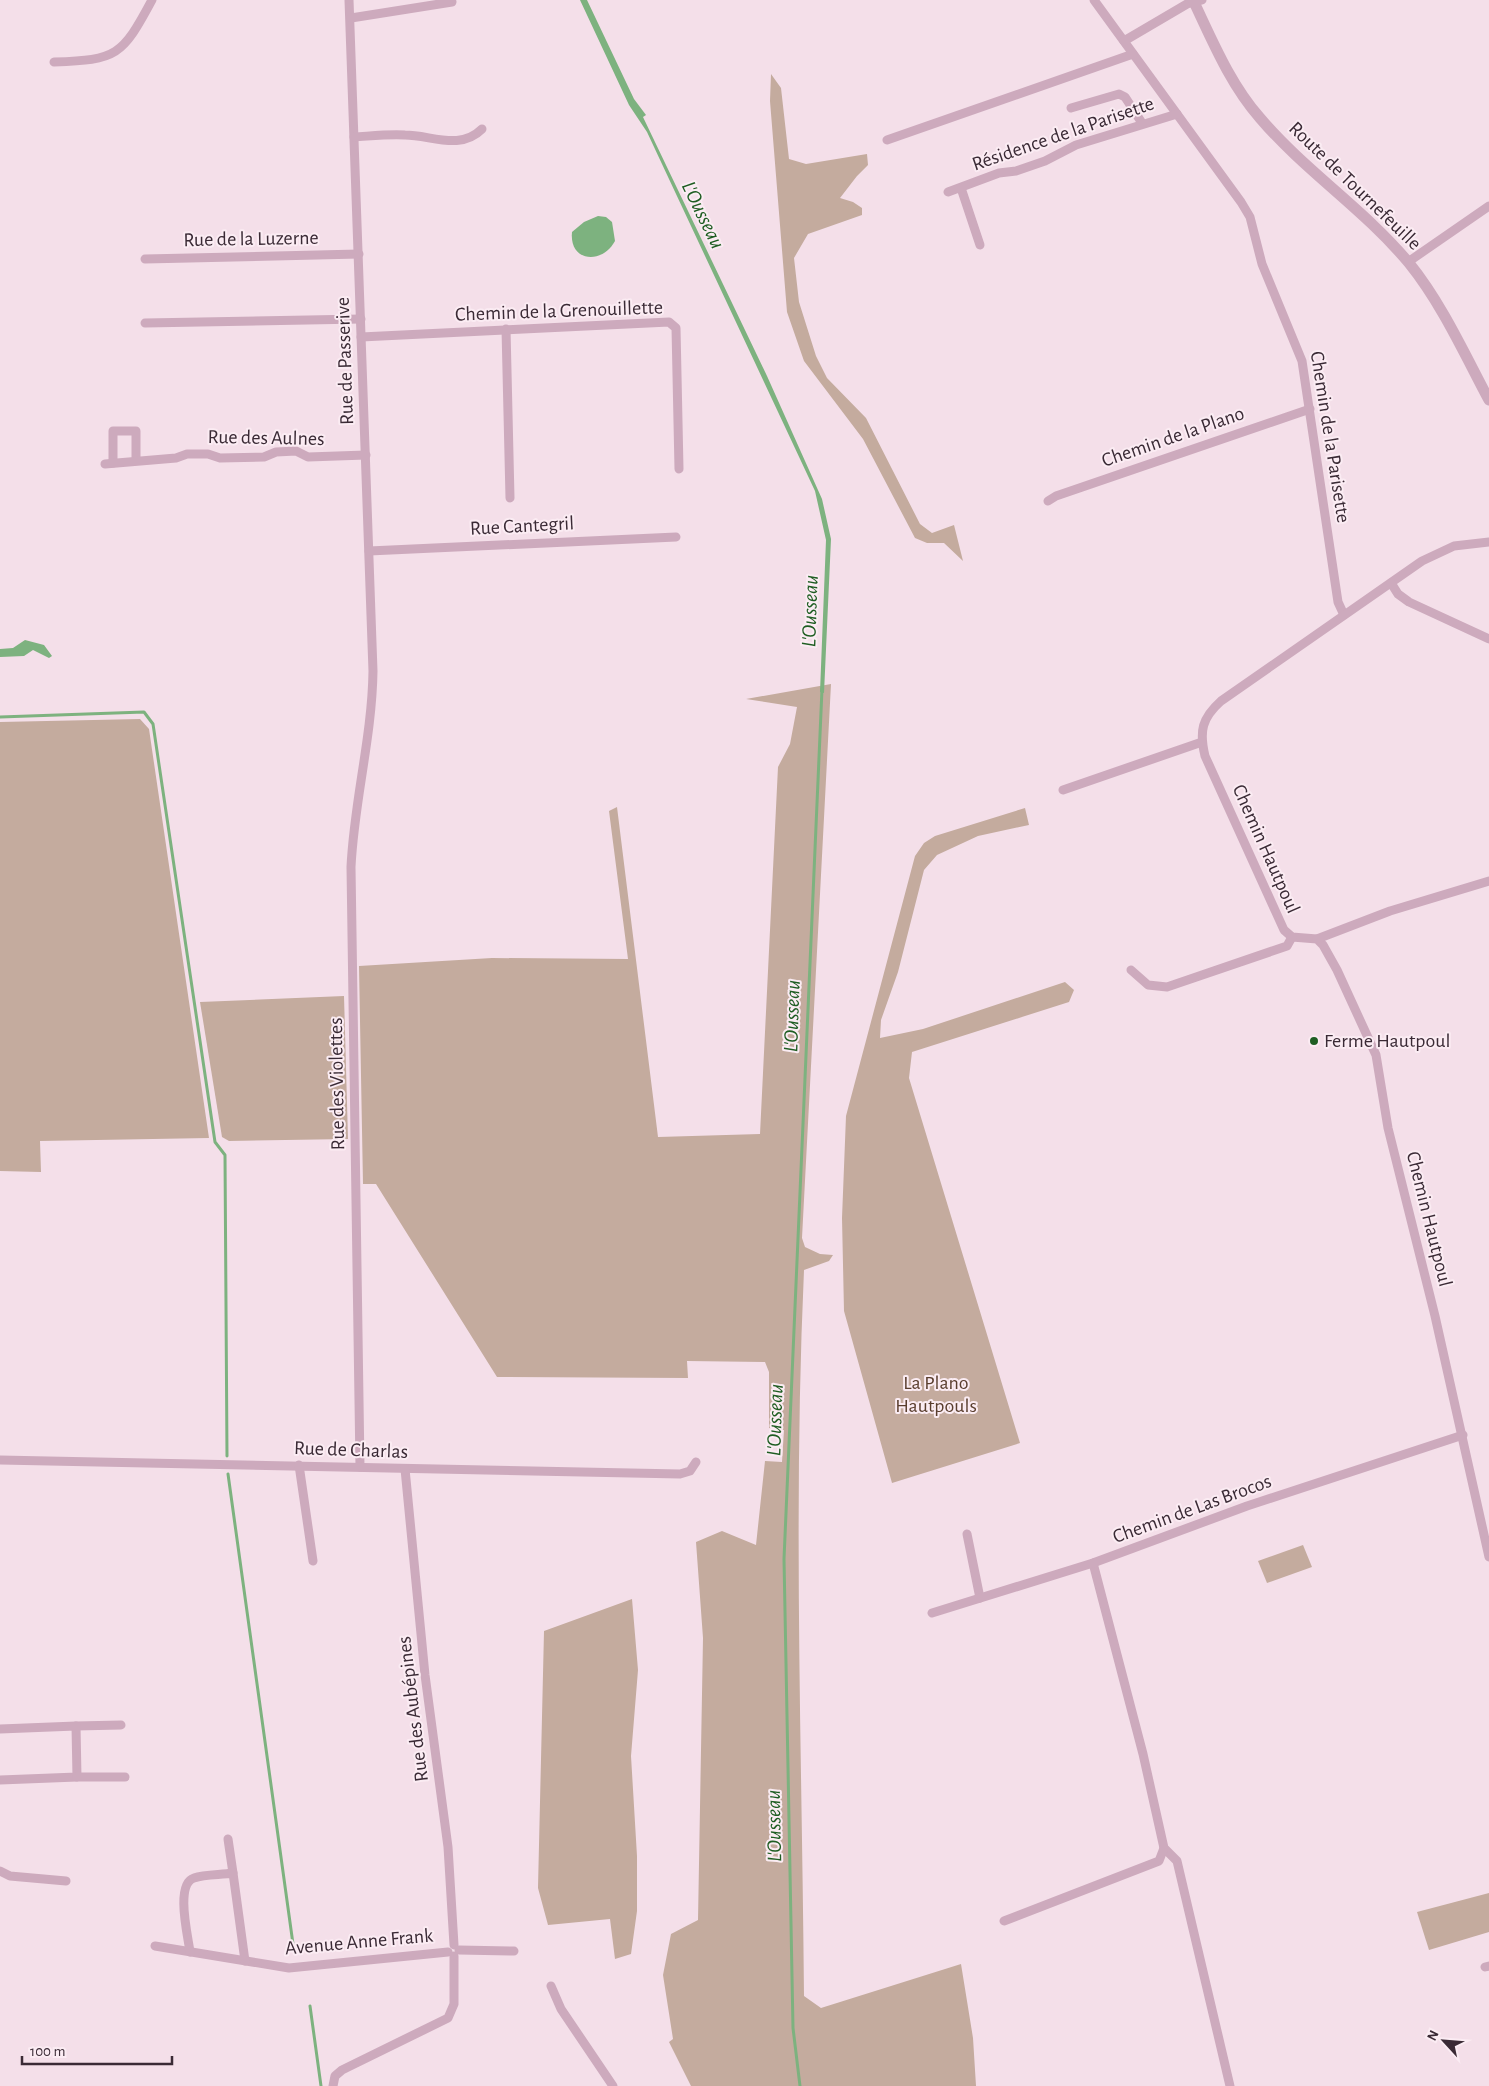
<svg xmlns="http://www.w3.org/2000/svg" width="1489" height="2086" font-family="'Alegreya Sans',sans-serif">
  <rect width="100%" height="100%" fill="#f4dfe9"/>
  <g fill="#c4ab9e">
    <path d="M771 74 781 88 789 159 806 164 867 154 868 165 857 176 840 198 853 202 862 208V215L808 234 794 258 799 302 816 356 827 378 866 418 920 524 932 533 954 525 963 561 944 543H927L915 538 863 439 804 361 787 312 770 101Z"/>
    <path d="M831 684 802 1238 805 1247 820 1254 833 1255 829 1261 804 1270C793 1512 802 1754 804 1996L821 2008 961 1964 973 2038 976 2086H691L669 2042 673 2039 663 1975 671 1934 698 1920 703 1638 696 1542 722 1531 756 1545 765 1461 782 1462 784 1430 769 1428V1372L765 1362 687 1361 688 1378 497 1377 376 1184H363L359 966 492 958 628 959 609 811 617 807 658 1137 760 1134 778 767 790 744 797 707 746 699Z"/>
    <path d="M140 719 149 729 209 1138 40 1141 41 1172 0 1171V722Z"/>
    <path d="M1025 808 1029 825 978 836 937 855 924 870 898 972 881 1020 880 1038 923 1029 1065 982 1074 990 1069 1002 912 1052 909 1078 1020 1443 892 1483 844 1311 842 1218 846 1116 915 856 924 843 935 836Z"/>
    <path d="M344 996 348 1139 229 1141 222 1137 200 1002Z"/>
    <path d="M1303 1545 1312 1567 1267 1583 1258 1561Z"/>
    <path d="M632 1599 638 1670 631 1756 637 1856V1911L631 1954 615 1959 610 1919 548 1925 538 1888 544 1631Z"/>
    <path d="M1489 1893V1932L1429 1950 1417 1912Z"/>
  </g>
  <g fill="#7db27f">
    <path d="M580 0H587L634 99 646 115 643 117 767 376 822 499 831 539 824 693 820 692 826 540 815 491 647 132 629 105Z"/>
    <path d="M598 216 606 217 612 222 615 241C602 265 569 262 572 232L584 222Z"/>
    <path d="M25 640 44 645 52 656 49 658 33 650 24 656 0 657V649L13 648Z"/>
  </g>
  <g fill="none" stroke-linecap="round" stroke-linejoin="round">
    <g stroke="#7db27f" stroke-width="3">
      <path d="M0 717 144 712 153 724 215 1142 225 1155 227 1456"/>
      <path d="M228 1474 293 1944"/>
      <path d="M310 2006 321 2086"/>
      <path d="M800 2086 793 2028 784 1559 822 689"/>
    </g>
    <g stroke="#cdaabd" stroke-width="9">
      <path d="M349 0 373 671C372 738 354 801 351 867L360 1467"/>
      <path d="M1094 0 1241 202 1250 217 1262 264 1302 361 1338 602 1344 615"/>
      <path d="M351 18 452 2"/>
      <path d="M1124 41 1187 4 1202 0"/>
      <path d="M54 62C117 60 122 56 152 0"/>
      <path d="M1071 108 1119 94 1125 97 1142 123"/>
      <path d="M354 137C371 136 388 134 405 135 431 135 460 151 482 129"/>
      <path d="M887 140 1133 54"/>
      <path d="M961 188 980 245"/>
      <path d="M948 192 999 173 1016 171 1045 161 1076 145 1177 114"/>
      <path d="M145 259 359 254"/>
      <path d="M1408 262 1489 206"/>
      <path d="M145 323 361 319"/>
      <path d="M506 329 510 498"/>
      <path d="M361 337 669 322 676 328 679 469"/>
      <path d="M113 463V431H136V460"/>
      <path d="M105 464 176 458 187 454H208L220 458 264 457 276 452 296 451 308 457 366 455"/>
      <path d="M1048 501 1056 496 1310 409"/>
      <path d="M1489 542 1454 546 1422 561 1221 701C1202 718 1199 731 1205 756L1284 930 1292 937 1317 939 1323 945 1337 970 1376 1055 1388 1128 1435 1316 1489 1557"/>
      <path d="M369 551 676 537"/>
      <path d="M1391 583 1398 594 1409 602 1489 639"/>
      <path d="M1063 790 1202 742"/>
      <path d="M1317 939 1390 911 1489 881"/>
      <path d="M1131 970 1148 985 1167 987 1287 946 1292 937"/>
      <path d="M0 1460 680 1474 690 1471 696 1462"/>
      <path d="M299 1465 313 1561"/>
      <path d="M405 1469 425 1675 448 1847 454 1945"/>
      <path d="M967 1534 980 1598"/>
      <path d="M1093 1563 1143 1754 1164 1848 1177 1861 1230 2086"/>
      <path d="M932 1613 1093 1563 1247 1506 1463 1435"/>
      <path d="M76 1726 121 1725"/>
      <path d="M0 1729 76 1726 77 1777 0 1780"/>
      <path d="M77 1777H125"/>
      <path d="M228 1839 233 1873"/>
      <path d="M0 1871 10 1876 66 1881"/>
      <path d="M1004 1921 1159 1861 1164 1848"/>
      <path d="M155 1946 289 1968 448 1952"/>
      <path d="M459 1950 514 1951"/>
      <path d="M190 1952C188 1936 175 1884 194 1878 205 1874 220 1875 233 1873L245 1961"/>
      <path d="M1485 1967 1489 1966"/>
      <path d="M551 1986 561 2009 613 2086"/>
      <path d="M333 2086 335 2076 342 2070 448 2018 454 2004V1956"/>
    </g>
    <path stroke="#cdaabd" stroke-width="11" d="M1193 0C1212 40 1230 84 1260 118 1305 171 1364 209 1409 263 1442 304 1464 353 1489 400"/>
  </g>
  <circle fill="#1e5d22" stroke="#fbecf3" stroke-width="2" cx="1314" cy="1041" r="5"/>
  <g text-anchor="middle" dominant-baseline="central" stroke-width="4" stroke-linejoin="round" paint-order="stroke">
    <g font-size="20" fill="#3a2a35" stroke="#fbecf3">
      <text transform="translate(1063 134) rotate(-19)">Résidence de la Parisette</text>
      <text transform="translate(1355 186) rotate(44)">Route de Tournefeuille</text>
      <text transform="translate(251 239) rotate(-1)">Rue de la Luzerne</text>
      <text transform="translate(559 311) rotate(-2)">Chemin de la Grenouillette</text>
      <text transform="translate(345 361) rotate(-92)">Rue de Passerive</text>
      <text transform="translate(1173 437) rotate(-19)">Chemin de la Plano</text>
      <text transform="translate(1330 437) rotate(81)">Chemin de la Parisette</text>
      <text transform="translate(266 438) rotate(1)">Rue des Aulnes</text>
      <text transform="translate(522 526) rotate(-3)">Rue Cantegril</text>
      <text transform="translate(1266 849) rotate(66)">Chemin Hautpoul</text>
      <text transform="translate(337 1084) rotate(-91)">Rue des Violettes</text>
      <text transform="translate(1429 1219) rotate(76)">Chemin Hautpoul</text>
      <text transform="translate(351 1450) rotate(2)">Rue de Charlas</text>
      <text transform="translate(1192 1509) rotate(-20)">Chemin de Las Brocos</text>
      <text transform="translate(413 1709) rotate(-97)">Rue des Aubépines</text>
      <text transform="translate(359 1942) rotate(-5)">Avenue Anne Frank</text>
    </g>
    <g font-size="20" fill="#3a2a35" stroke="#fbecf3" text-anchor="start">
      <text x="1324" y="1041">Ferme Hautpoul</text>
    </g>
    <g font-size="20" fill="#593d2d" stroke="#fbecf3">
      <text x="936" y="1383">La Plano<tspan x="936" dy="23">Hautpouls</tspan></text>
    </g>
    <g font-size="21" font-style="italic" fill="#1e5d22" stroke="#fbecf3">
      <text transform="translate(703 215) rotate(64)">L'Ousseau</text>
      <text transform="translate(810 611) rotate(-88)">L'Ousseau</text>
      <text transform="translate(792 1016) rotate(-88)">L'Ousseau</text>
      <text transform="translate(775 1420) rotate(-88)">L'Ousseau</text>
      <text transform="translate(774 1826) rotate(-91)">L'Ousseau</text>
    </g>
  </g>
  <g transform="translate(1444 2041) rotate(296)" stroke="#fbecf3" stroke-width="4" paint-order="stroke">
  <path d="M0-4L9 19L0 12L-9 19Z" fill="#3a2a35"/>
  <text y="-8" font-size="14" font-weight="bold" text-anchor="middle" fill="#3a2a35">N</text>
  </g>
  <path d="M22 2056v8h150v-8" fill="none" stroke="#3a2a35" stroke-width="2.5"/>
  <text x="30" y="2056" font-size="15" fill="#3a2a35" stroke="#fbecf3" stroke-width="4" paint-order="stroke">100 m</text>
</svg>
